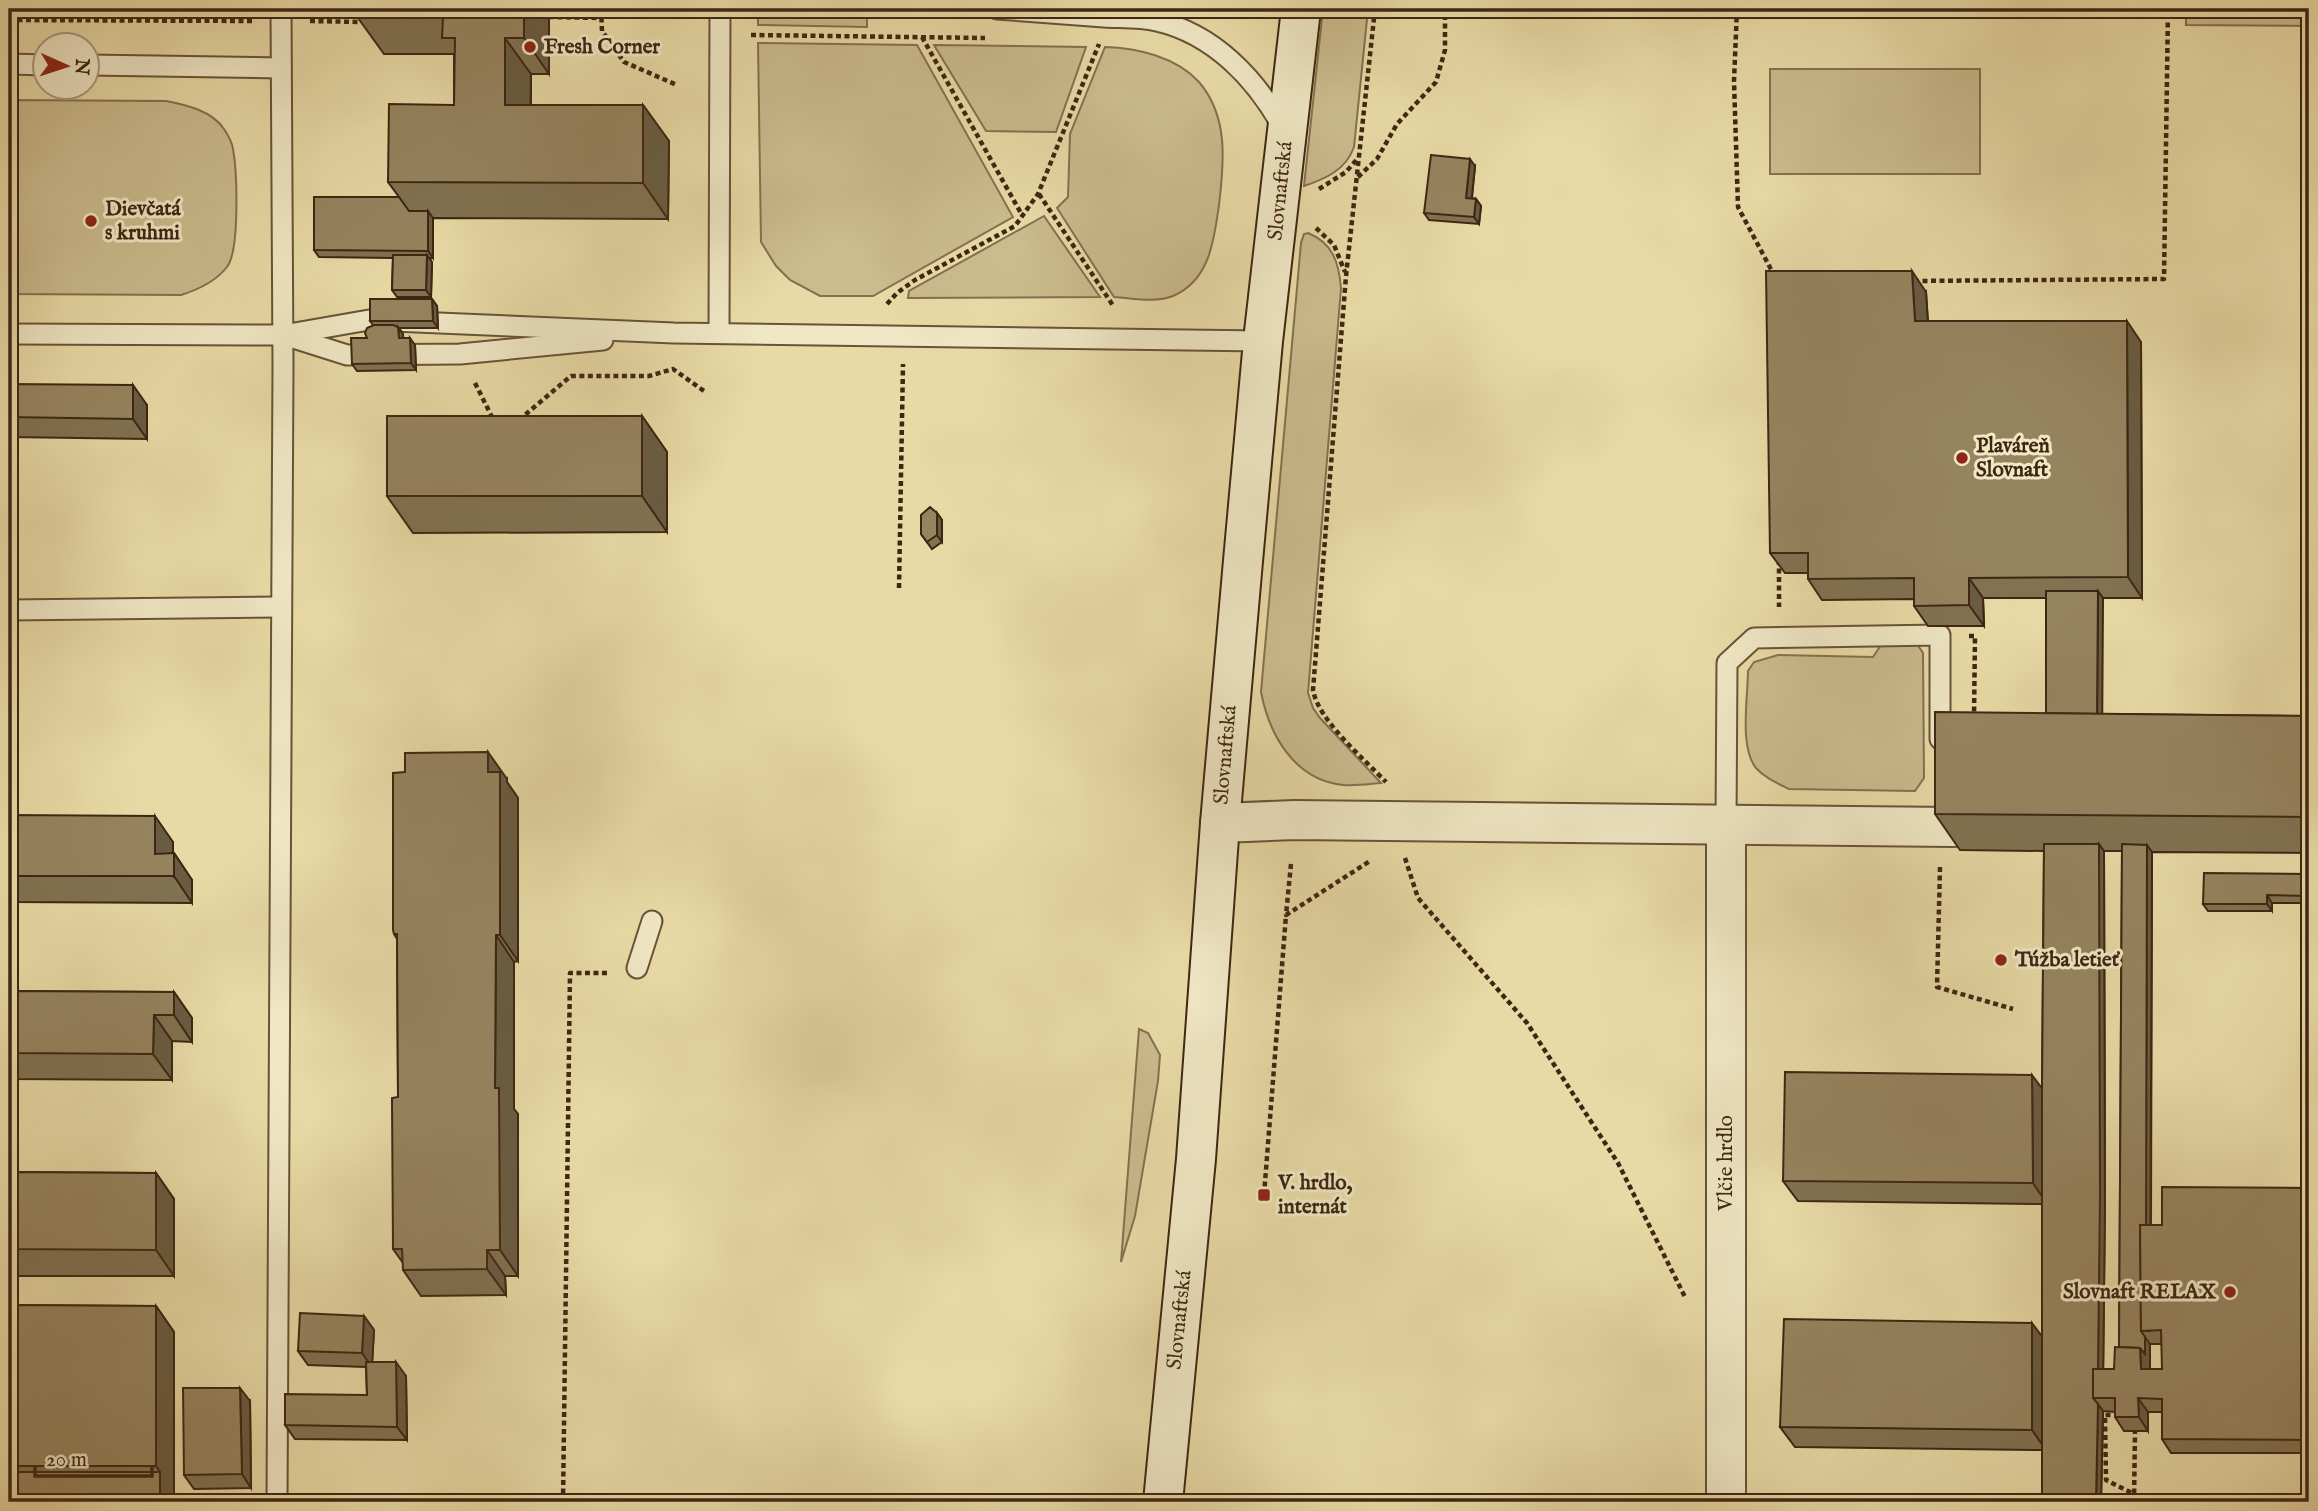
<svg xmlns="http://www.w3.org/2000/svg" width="2318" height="1511" font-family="'IM FELL English',serif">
  <rect width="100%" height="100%" fill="#e8daa6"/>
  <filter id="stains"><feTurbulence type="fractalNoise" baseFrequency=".00286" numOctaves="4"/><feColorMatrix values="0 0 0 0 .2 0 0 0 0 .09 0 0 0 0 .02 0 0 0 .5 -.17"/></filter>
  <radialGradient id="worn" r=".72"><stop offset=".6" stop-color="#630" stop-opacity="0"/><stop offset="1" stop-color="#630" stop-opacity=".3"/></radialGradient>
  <g fill="#cbbb8d" stroke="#847050" stroke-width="2">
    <path d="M758 9H867V27L758 25Z"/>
    <path d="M1323 9H1368L1354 147C1346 170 1325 179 1304 186Z"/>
    <path d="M2186 9H2309V26L2186 25Z"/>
    <path d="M758 43 917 45 1013 217 873 296H820L790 280 776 266 761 242Z"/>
    <path d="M934 45 1086 47 1056 132 986 131Z"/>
    <path d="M1105 47C1138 48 1176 57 1199 82 1229 117 1224 163 1219 205 1214 240 1210 280 1173 296 1156 303 1132 298 1114 297L1057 208 1068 197 1070 134Z"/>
    <rect x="1770" y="69" width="210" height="105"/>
    <path d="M9 100 166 101C187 105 212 111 224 129 228 135 232 142 233 149 237 171 240 250 227 267 216 281 197 290 181 295L9 294Z"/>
    <path d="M1044 216 1100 297 908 298 909 291Z"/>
    <path d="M1308 233C1333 243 1339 263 1341 288L1308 693 1313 708 1320 718 1381 783C1369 784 1355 786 1343 785 1294 780 1269 734 1261 692L1301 243 1304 234Z"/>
    <path d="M1883 642 1917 644 1923 653 1924 778 1915 791 1789 789C1777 783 1765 778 1756 768 1739 747 1748 697 1748 671L1754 662 1778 655 1873 657Z"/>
    <path d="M1139 1029 1148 1033 1160 1055 1158 1081 1135 1216 1121 1262Z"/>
  </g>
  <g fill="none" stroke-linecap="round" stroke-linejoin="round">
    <defs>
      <g id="service">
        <path d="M997 9C1033 12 1068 14 1104 17 1121 18 1140 17 1157 21 1214 34 1256 79 1283 128"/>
        <path d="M9 64 46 65"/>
        <path d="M88 65 281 68"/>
        <path d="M719 332 720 9"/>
        <path d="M9 334 283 335 369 320 674 333 1263 341"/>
        <path d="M287 336 347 355 460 354 603 340"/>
        <path d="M9 610 281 607"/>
        <path d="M1726 824 1727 663 1754 638 1940 635V739"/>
        <path d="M637 968 652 921"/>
        <path d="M277 1502 283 366 281 9"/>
      </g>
      <g id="minor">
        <path d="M1220 823 1294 820 1953 827"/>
        <path d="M1726 1502V824"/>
      </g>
      <path id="secondary" d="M1163 1502 1196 1159 1220 823 1243 561 1263 341 1301 9"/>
    </defs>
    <use href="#service" stroke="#685337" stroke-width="23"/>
    <use href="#minor" stroke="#685337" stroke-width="42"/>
    <use href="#secondary" stroke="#3e2612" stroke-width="42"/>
    <g stroke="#3e2612" stroke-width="4.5" stroke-dasharray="5 3.5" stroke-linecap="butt">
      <path d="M601 9 602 31 624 62 677 85"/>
      <path d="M1375 9 1346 276 1313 690C1318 720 1364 759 1386 782"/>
      <path d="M1737 9 1734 81 1738 207 1774 275"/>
      <path d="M549 17 601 18"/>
      <path d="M9 20 252 21"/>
      <path d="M310 21 364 22"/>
      <path d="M751 35 985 38"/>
      <path d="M922 37 1022 215"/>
      <path d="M1358 177 1377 159 1397 124 1436 82 1445 50V9"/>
      <path d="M1319 189 1346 172 1358 158"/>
      <path d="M1039 194 1114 307"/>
      <path d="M1316 228 1334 245 1345 272"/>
      <path d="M1914 281 2164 279 2168 9"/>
      <path d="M887 304 897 293 915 280 1015 226 1038 194 1099 44"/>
      <path d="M475 383 493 419"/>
      <path d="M519 420 571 376H649L673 369 704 391"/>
      <path d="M1779 560V607"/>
      <path d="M899 588 903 364"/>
      <path d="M1969 636H1975L1974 716"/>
      <path d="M1405 858 1418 898 1527 1023 1618 1163 1686 1299"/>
      <path d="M1291 864 1286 915 1370 861"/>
      <path d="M1940 867 1937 987 2013 1009"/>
      <path d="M1264 1195 1286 915"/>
      <path d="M2119 1415H2105L2106 1480 2134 1494"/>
      <path d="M563 1502 570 973H609"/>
      <path d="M2134 1502 2135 1431"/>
    </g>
    <use href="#service" stroke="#f0e7c5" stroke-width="19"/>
    <use href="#minor" stroke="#f0e7c5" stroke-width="38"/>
    <use href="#secondary" stroke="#f0e7c5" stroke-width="38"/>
  </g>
  <g fill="#817252" stroke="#3e2612" stroke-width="2" fill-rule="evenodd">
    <path d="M354 9H549V74H531V105H643L669 141 668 219 433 218V258H429L432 262 431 297H397L392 290 393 258 319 257 314 250 399 197 388 182 454 105V54H384L358 18V15Z"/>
    <path d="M1475 166 1472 198 1476 199 1481 206 1479 224 1429 220 1424 213Z"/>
    <path d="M1926 292 1928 321 2141 342 2142 598H2102V714L2309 716V853L2152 852 2151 1225H2162L2309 1188V1453H2171L2162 1439V1412H2148V1431H2124L2115 1417V1412L2103 1411 2101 1502H2042V1450L1795 1447 1780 1427 2042 1336V1204L1798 1201 1783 1181 2042 1088 2044 851 1960 850 1935 814 2046 713V598H1983L1984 626H1928L1914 606V599L1822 600 1808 579V573H1785L1770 553ZM2104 851H2122L2119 1347 2114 1369H2103L2105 1202ZM2150 1344H2162V1369H2150Z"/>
    <path d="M432 299 437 306 438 328H399L403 334V338L415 345 416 370 357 371 352 364 373 325 370 321Z"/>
    <path d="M9 384 147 405V439L9 437Z"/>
    <path d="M642 416 667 452V532L413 533 387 496Z"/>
    <path d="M937 513 942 520V542L932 549 921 534Z"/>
    <path d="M507 779V782L518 798V961L514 962V1109L518 1114V1276H505L506 1295 421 1296 403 1270V1263L393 1249 398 1097 397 939 394 934Z"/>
    <path d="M9 815 173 842V853H174L192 880V903L9 902Z"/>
    <path d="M2309 874V903H2272V911H2208L2203 904Z"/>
    <path d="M9 991 174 992 192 1018V1042L172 1041V1080L9 1079Z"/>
    <path d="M9 1172 156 1173 174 1199V1276H9Z"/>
    <path d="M9 1305 156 1306 174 1332V1502H9Z"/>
    <path d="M364 1316 374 1330 372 1362 406 1376 407 1440 295 1439 285 1425 367 1395 366 1367 308 1365 298 1351Z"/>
    <path d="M250 1401 251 1488 194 1489 184 1475Z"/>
  </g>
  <g fill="#695c42" stroke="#3e2612" stroke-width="2">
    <path d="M524 9H549V74L524 38Z"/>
    <path d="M505 38 531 74 530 141 505 105Z"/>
    <path d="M643 105 669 141 668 219 643 183Z"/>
    <path d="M1470 159 1475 166 1471 205 1466 198Z"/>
    <path d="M1476 199 1481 206 1479 224 1474 217Z"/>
    <path d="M428 211 433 218V258L428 251Z"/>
    <path d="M427 255 432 262 431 297 426 290Z"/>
    <path d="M1912 271 1926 292 1929 342 1915 321Z"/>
    <path d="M432 299 437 306 438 328 433 321Z"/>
    <path d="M2127 321 2141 342 2142 598 2128 577Z"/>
    <path d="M398 327 403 334 404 345 399 338Z"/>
    <path d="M410 338 415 345 416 370 411 363Z"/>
    <path d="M133 385 147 405V439L133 419Z"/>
    <path d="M642 416 667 452V532L642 496Z"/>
    <path d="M937 513 942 520V542L937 535Z"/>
    <path d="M1969 578 1983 598 1984 626 1969 605Z"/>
    <path d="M2098 591 2103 598 2102 750 2097 743Z"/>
    <path d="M488 752 507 779V782L518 798V961L500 935 488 772Z"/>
    <path d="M155 816 173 842V876L155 854Z"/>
    <path d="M2099 844 2104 851 2105 1202 2103 1398H2098Z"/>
    <path d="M2147 845 2152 852 2150 1331H2145Z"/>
    <path d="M174 853 192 880V903L174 876Z"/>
    <path d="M2267 895 2272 903V911L2267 904Z"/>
    <path d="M496 935 514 962V1109L518 1114V1276L500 1250 495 1088Z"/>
    <path d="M174 992 192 1018V1042L174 1015Z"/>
    <path d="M154 1015 172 1041V1080L153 1054Z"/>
    <path d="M2032 1075 2047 1095V1204L2033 1183Z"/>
    <path d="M156 1173 174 1199V1276L156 1250Z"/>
    <path d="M487 1250 505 1276 506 1295 487 1269Z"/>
    <path d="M156 1306 174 1332V1502H160V1472L156 1466Z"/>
    <path d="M364 1316 374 1330 372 1367 362 1353Z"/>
    <path d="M2032 1323 2047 1343 2046 1450 2032 1430Z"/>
    <path d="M2145 1337 2150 1344V1383L2141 1369 2140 1348Z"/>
    <path d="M396 1362 406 1376 407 1440 397 1427Z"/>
    <path d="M240 1388 250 1401 251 1488 242 1474Z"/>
    <path d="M2138 1398 2148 1412V1431L2139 1417Z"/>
    <path d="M2098 1404 2103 1411 2101 1502H2096Z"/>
  </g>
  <g fill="#96845f" stroke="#3e2612" stroke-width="2">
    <path d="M359 9H524V38H505V105H643V183L388 182 389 104 454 105 455 38H442L443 18H358Z"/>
    <path d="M1431 155 1470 159 1466 198 1476 199 1474 217 1424 213Z"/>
    <path d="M314 197H399L409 211H428V251L314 250Z"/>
    <path d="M393 255H427L426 290H392Z"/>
    <path d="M1766 271H1912L1915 321H2127L2128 577 1969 578V605L1914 606V578L1808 579V553H1770Z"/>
    <path d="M370 299H432L433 321H370Z"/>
    <path d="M374 325H393L398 327 399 338H410L411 363 352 364 351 338H367L365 333 367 328Z"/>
    <path d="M9 384 133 385V419L9 417Z"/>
    <rect x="387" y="416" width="255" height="80"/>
    <path d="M930 507 937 513V535L927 542 921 534V515Z"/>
    <path d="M2046 591H2098L2097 714 2046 713Z"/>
    <path d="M1935 712 2309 716V817L1935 814Z"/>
    <path d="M488 752V772H500V935H496L495 1088H499L500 1250H487V1269L403 1270 402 1249H393L392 1098 398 1097 397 934H394L393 930V773L405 772V753Z"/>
    <path d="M9 815 155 816V854L174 853V876H9Z"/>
    <path d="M2044 844H2099L2100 1195 2098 1369H2093V1398L2098 1404 2096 1502H2042V1088Z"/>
    <path d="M2122 844 2147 845 2146 1225H2140L2141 1331 2145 1337V1354L2140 1348 2119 1347Z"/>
    <path d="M2204 873 2309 874V896L2267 895V904H2203Z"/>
    <path d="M9 991 174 992V1015H154L153 1054 9 1053Z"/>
    <path d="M1785 1072 2032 1075 2033 1183 1783 1181Z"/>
    <path d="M9 1172 156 1173V1250L9 1249Z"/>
    <path d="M2162 1187 2309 1188V1440L2162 1439V1399L2138 1398 2139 1417H2115V1398H2093V1369H2114L2115 1347 2140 1348 2141 1369H2162L2161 1330 2141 1331 2140 1225H2162Z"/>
    <path d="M9 1305 156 1306V1466H9Z"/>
    <path d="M300 1313 364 1316 362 1353 298 1351Z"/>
    <path d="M1784 1319 2032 1323V1430L1780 1427Z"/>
    <path d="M366 1362H396L397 1427 285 1425V1394L367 1395Z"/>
    <path d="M183 1388H240L242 1474 184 1475Z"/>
    <rect x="9" y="1472" width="151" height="30"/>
  </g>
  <g fill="#8f2418" stroke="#f0e7c5" stroke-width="2.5">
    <circle cx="530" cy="47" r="7"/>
    <circle cx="91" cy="221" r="7"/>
    <circle cx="1962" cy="458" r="7"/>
    <circle cx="2001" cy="960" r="7"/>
    <rect x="1257" y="1188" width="14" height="14" rx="3.5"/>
    <circle cx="2230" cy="1292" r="7"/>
  </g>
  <g text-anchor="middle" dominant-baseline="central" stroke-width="6" stroke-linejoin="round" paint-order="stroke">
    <g font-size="21" font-weight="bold" fill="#3e2612" stroke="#f0e7c5" text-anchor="start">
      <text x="544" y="47">Fresh Corner</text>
      <text x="105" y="209">Dievčatá<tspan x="105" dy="24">s kruhmi</tspan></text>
      <text x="1976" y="446">Plaváreň<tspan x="1976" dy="24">Slovnaft</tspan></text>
      <text x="2015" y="960">Túžba letieť</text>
      <text x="1278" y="1183">V. hrdlo,<tspan x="1278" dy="24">internát</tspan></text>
      <text x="2216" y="1292" text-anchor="end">Slovnaft RELAX</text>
    </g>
    <g font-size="21" fill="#3e2612" stroke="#f0e7c5">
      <text transform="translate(1281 191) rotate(-84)">Slovnaftská</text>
      <text transform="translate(1226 755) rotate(-85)">Slovnaftská</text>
      <text transform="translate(1726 1163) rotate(-90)">Vlčie hrdlo</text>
      <text transform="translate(1180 1320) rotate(-84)">Slovnaftská</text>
    </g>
  </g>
  <rect width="2318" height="1511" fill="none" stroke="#e8daa6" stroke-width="35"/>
  <rect x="10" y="10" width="2297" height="1490" fill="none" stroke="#3e2612" stroke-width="3.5"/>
  <rect x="18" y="18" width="2283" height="1476" fill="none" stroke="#3e2612" stroke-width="2"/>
  <g transform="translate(66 66) rotate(93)"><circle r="33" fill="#f0e7c5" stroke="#a99a7d" stroke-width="2"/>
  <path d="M0-5L12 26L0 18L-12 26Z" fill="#8f2418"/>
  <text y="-10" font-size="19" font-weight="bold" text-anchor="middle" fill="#3e2612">N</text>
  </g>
  <path d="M35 1466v10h117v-10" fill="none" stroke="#3e2612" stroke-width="3.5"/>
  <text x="46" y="1466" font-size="21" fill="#3e2612" stroke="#f0e7c5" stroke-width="5" paint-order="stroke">20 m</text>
  <rect width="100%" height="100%" filter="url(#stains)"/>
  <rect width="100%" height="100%" fill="url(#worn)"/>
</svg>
